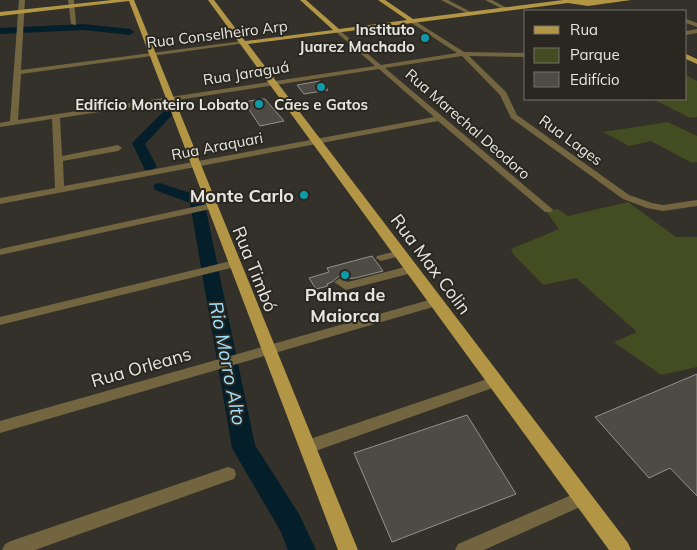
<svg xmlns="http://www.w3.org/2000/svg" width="697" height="550" font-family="Mulish,sans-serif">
  <rect width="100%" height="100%" fill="#33312a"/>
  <g fill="#444c21">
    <path d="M686 75 697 81V117L690 118 653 99H686Z"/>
    <path d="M668 122 697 136V162L692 163 651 141 629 146 603 132Z"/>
    <path d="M628 202 676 237H697V367L661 375 614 342 637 332 576 278 543 285 513 254 511 249 559 229 546 211 558 209 568 216Z"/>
  </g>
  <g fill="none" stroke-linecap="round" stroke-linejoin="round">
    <g fill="#041f2a" fill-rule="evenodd">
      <path d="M84 24 130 29 134 32 130 35 84 30 0 34V28Z"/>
      <path d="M169 108 175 112 145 144 157 167 150 171 145 170 132 143 165 110Z"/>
      <path d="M160 183 202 197 204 200 255 445 299 514 316 550H288L281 532 232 448 190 203 155 190 153 187 155 184Z"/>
    </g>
  </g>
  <g fill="#4d4b43" stroke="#94928a">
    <path d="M320 81 328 90 304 94 297 85Z"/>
    <path d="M263 99H265L284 121 260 126 246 105 249 101Z"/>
    <path d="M372 256 383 271 355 278 346 279 339 276 332 282 327 284 328 286 316 289 309 278 329 272 327 268Z"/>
    <path d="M697 374V496L670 468 649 478 595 417Z"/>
    <path d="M467 415 516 494 392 542 354 453Z"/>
  </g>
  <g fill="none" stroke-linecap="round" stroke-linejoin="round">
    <g fill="#726540" fill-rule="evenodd">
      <path d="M19 0H25L21 70 243 41 246 43 21 74 18 120 375 66 336 32 338 29 381 65 457 53 410 22 412 19 464 52 526 53V57L469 56 506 92 517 115 629 195 652 203 663 205 697 200V206L663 211 647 208 623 199 511 118 500 95 462 56 385 68 551 208 553 210 551 212H545L438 121 0 204V198L55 188 52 119 0 127V123L10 121ZM379 69 434 117 64 186 63 161 118 151 122 148 118 145 62 156 60 118Z"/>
      <path d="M68 0H74L76 25 71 24Z"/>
      <path d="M441 0H448L473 13 468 14Z"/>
      <path d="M485 0H492L509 9 504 10Z"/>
      <path d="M686 19 697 23V27L686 23Z"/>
      <path d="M697 29V33L686 35V31Z"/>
      <path d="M212 203 215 204 217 206 215 208 0 255V249Z"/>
      <path d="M400 250 405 253 404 255 381 261 376 258 377 256Z"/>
      <path d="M235 260 241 264 239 266 0 325V317Z"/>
      <path d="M412 265 416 266 418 269 416 272 346 290 334 282 340 278 348 282Z"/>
      <path d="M436 298 442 302 440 305 0 433V421Z"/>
      <path d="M496 376 501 377 503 381 501 385 307 454 302 452 299 447 302 442 307 440Z"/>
      <path d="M228 467 234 469 236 474 234 479 228 481 35 550H2L5 544 11 541Z"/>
      <path d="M583 490 589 493 591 498 589 503 484 550H455L458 544Z"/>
    </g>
    <g fill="#b29646" fill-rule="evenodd">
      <path d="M112 0H134L358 550H338L129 1 0 16V12Z"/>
      <path d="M208 0H214L245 41 333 30 300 0H306L339 29 407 20 378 0H385L413 19 563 0H631L588 6 568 3 248 44 628 543 631 550H609Z"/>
      <path d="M686 54 697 59V64L686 59Z"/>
    </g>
  </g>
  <g fill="#0f9aa8" stroke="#292720" stroke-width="2">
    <circle cx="425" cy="38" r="5"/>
    <circle cx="321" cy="87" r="5"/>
    <circle cx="259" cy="104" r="5"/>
    <circle cx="304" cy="195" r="5"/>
    <circle cx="345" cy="275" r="5"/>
  </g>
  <g text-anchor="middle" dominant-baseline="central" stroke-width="4" stroke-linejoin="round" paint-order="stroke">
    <g font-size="15" font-weight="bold" fill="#e6e5e0" stroke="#292720" text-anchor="end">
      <text x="415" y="29">Instituto<tspan x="415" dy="17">Juarez Machado</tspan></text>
      <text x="249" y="104">Edifício Monteiro Lobato</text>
      <text x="321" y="104" text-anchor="middle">Cães e Gatos</text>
    </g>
    <g font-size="15" fill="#e6e5e0" stroke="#292720">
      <text transform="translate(217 34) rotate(-7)">Rua Conselheiro Arp</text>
      <text transform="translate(246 73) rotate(-9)">Rua Jaraguá</text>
      <text transform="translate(468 124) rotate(41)">Rua Marechal Deodoro</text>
      <text transform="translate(571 140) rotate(36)">Rua Lages</text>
      <text transform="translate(217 146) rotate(-11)">Rua Araquari</text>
    </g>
    <g font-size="18" font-weight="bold" fill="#e6e5e0" stroke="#292720" text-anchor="end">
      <text x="294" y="195">Monte Carlo</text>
      <text x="345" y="294" text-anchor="middle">Palma de<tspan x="345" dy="21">Maiorca</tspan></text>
    </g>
    <g font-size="18" fill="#e6e5e0" stroke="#292720">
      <text transform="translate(431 264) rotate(53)">Rua Max Colin</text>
      <text transform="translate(255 269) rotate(68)">Rua Timbó</text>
      <text transform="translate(141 367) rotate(-16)">Rua Orleans</text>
    </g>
    <g font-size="19" font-style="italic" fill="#a1e0fd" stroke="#292720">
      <text transform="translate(228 363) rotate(79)">Rio Morro Alto</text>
    </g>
  </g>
  <rect x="524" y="10" width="162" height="90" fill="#292720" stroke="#75736d"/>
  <rect x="534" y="26" width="25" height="8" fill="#b29646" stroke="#75736d"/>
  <text x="570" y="35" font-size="15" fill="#e6e5e0">Rua</text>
  <rect x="534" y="48" width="25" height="15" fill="#444c21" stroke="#75736d"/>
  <text x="570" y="60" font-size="15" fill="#e6e5e0">Parque</text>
  <rect x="534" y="72" width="25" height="15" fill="#4d4b43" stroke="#75736d"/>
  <text x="570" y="85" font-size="15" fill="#e6e5e0">Edifício</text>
</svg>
